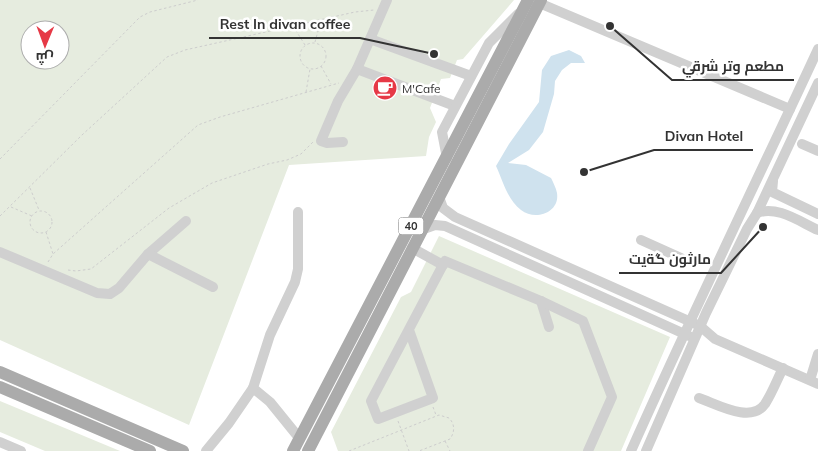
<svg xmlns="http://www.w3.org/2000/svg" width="818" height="451" font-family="Mulish,Cairo,sans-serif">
  <rect width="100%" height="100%" fill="#fff"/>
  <g fill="#e6ecdf" fill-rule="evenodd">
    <path d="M0 0H514L463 59 457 60 450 78 441 79 430 108 436 122 429 137 426 156 289 165 189 425 0 340ZM30 30H60V60H30Z"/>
    <path d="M439 236 670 337 621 451H338L331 432 401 297 411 292Z"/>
    <path d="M0 401 120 451H45L0 432Z"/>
  </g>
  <path fill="#cfe2ee" d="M569 50 581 56 585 63H571L562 70 555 81 554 94 543 132 529 150 508 163 526 165 551 178C553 182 556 188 557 193 560 213 535 221 521 210 507 199 503 181 496 166L509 144 539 102 542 70 551 56Z"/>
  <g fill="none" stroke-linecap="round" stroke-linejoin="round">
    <g stroke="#cdcdcd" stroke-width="1" stroke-dasharray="2.5 2.5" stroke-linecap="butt">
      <path d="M293 26 305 45"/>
      <path d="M315 42 321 20"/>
      <circle cx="313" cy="56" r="13"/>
      <path d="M321 66 331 84"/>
      <path d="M306 92 310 69"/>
      <path d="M0 159 140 17 150 12 198 0"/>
      <path d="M30 188 39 210"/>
      <path d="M11 207 32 216"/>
      <circle cx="41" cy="222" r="11"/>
      <path d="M0 216 82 135 167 57 185 50 355 12 374 10"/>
      <path d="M46 232 53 254"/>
      <path d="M48 262 53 254 198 125 220 117 339 83"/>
      <path d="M68 270 76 271 91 269 169 208 212 183 268 164 287 160 301 154 313 142"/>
      <path d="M433 407 436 415"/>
      <path d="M398 421 409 451"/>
      <path d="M445 441 450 451"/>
      <path d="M349 451 439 415 449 418C455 424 455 432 450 439L419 451"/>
    </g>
    <g stroke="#d0d0d0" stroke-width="10">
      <path d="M539 3 790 109"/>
      <path d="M370 39 471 76"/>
      <path d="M357 69 455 106"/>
      <path d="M343 142 327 143 321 141 338 101 357 69 387 0"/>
      <path d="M802 144 818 151"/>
      <path d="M447 158 442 132 489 43 518 14"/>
      <path d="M773 181 772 192 818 214"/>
      <path d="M439 197 443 208 455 217 700 326 715 339 818 384"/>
      <path d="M298 212V269L295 282 270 335 253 388 270 402 300 439"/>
      <path d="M757 213C777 205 800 222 818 230"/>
      <path d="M421 230 435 225 445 226 689 336"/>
      <path d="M641 240 681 258"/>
      <path d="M412 248 443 265"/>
      <path d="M0 252 97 293 110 294 119 288 148 254 186 221"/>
      <path d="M148 254 213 287"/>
      <path d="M541 301 549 327"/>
      <path d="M409 330 433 398 378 419 371 401 445 261 541 301 583 321 612 397 588 451"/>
      <path d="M810 380 818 354"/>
      <path d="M699 398C717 404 751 424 765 404 772 393 777 380 783 368"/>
      <path d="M0 442 21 451"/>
      <path d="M206 451 229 423 253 388"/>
      <path d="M631 451C691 316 756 183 818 49"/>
      <path d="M646 451 706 313 747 229 757 213 818 83"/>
    </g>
    <g stroke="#ababab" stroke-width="12">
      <path d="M0 372 183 451"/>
      <path d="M0 387 150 451"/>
      <path d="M293 451 528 0"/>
      <path d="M308 451 541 0"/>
    </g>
  </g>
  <defs>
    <symbol id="cafe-disc" viewBox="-11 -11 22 22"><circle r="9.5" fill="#e63946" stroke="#fff"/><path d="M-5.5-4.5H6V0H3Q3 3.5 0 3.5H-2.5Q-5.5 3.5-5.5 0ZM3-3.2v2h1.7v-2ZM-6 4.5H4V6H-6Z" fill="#fff"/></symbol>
  </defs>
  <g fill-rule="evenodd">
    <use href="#cafe-disc" x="371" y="74" width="28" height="28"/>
  </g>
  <g text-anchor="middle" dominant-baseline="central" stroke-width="5" stroke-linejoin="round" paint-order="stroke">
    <rect fill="#fff" stroke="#707070" stroke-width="1" x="398.5" y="217.5" width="25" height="17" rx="4"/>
    <g font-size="11" font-weight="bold" fill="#333">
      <text x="411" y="226">40</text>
    </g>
    <g font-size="12" fill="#333" stroke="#fff" text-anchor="start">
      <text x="402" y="88">M'Cafe</text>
    </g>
  </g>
  <path fill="none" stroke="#333" stroke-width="2" d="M434 54L360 38H209M610 26L672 80H794M584 172L654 150H753M763 227L721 273H619"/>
  <g fill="#333" stroke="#fff" stroke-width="2">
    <circle cx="434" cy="54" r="5"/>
    <circle cx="610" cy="26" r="5"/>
    <circle cx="584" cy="172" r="5"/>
    <circle cx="763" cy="227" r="5"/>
  </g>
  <g font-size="14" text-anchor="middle" font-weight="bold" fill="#333" stroke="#fff" stroke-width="5" stroke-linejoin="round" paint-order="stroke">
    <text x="285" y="29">Rest In divan coffee</text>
    <text x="733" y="71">مطعم وتر شرقي</text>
    <text x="704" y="141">Divan Hotel</text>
    <text x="670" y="264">مارثون گةيت</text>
  </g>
  <g transform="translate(45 45) rotate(181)"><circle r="24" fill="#ffffff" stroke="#adadad"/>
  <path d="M0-4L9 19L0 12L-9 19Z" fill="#e63946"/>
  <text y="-8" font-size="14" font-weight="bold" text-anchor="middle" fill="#333333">ش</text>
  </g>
</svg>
